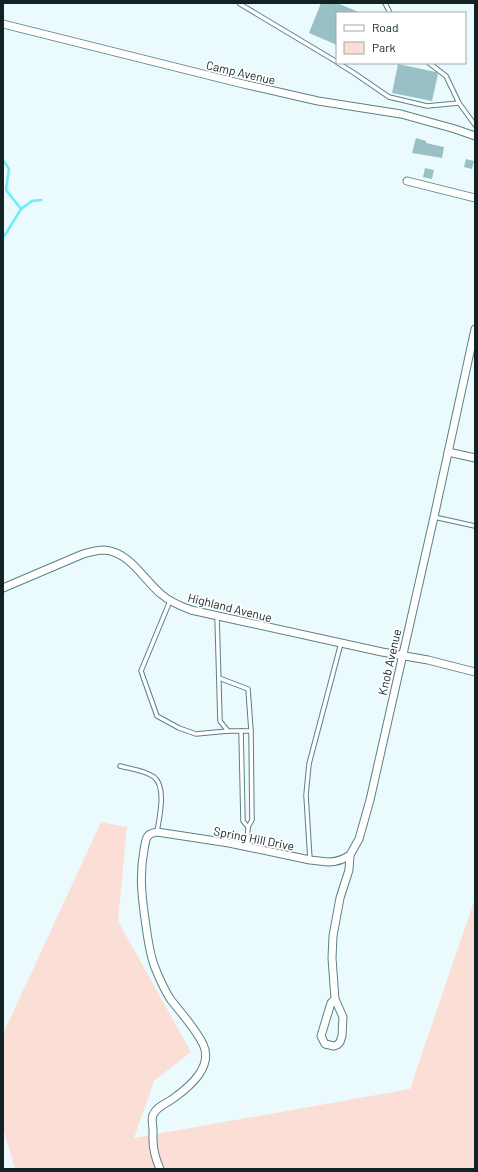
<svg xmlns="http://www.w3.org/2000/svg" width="478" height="1172" font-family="Barlow,sans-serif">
  <rect width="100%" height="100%" fill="#ebfbfd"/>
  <path fill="#fbdfd7" d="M101 822 127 827 118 921 191 1052 154 1081 134 1138 410 1089 475 898V1169H15L3 1128V1034Z"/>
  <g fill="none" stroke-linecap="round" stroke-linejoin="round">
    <g stroke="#6fecf9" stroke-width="2.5">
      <path d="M3 160 9 169 6 190 21 209 32 201 41 200"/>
      <path d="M3 238 21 209"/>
    </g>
  </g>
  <g fill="#99c0c5">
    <path d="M321 3H337L361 13H337V45L309 33Z"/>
    <path d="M398 64 436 72 438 74 432 101 392 93Z"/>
    <path d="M416 138 426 141V143L444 147 442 158 412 153Z"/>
    <path d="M466 159 474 161 472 169 464 167Z"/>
    <path d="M425 168 434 170 432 179 423 177Z"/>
  </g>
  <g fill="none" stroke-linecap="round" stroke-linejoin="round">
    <defs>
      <g id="service">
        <path d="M385 3 390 13"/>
        <path d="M240 4 337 62"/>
        <path d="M338 63 354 73 389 97 427 106 459 103"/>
        <path d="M429 63 446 76 459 103 475 125"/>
        <path d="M434 517 475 526"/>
        <path d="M170 601 141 671 157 716 179 728 196 734 228 731"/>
        <path d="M217 616 220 721 228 731H251"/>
        <path d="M219 678 248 689 251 731 252 820 248 827 247 847"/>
        <path d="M241 731 243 821 248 827"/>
        <path d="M120 766C131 769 144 770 154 777 167 787 159 819 157 832"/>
        <path d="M310 860 306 795 309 764 341 643"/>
      </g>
      <g id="minor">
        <path d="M3 24 239 83 318 101 401 114 455 129 475 136"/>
        <path d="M407 181 475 198"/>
        <path d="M448 452 475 458"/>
        <path d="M3 588 83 554C90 552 97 550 104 550 130 552 143 579 161 594 170 602 180 606 191 610L382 652 428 660 475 672"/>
        <path d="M335 999 331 1003 321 1036 325 1044 334 1046 337 1045 340 1042 342 1036 343 1017 335 999 332 958 333 936 340 898 349 870 350 855 359 839 370 800 434 517 475 329"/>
        <path d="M160 1169C156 1160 153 1149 153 1139 153 1136 153 1133 153 1130 153 1125 151 1120 153 1115 157 1106 166 1104 174 1098 189 1087 214 1067 203 1044 195 1028 182 1014 171 1000 165 991 160 980 156 970 150 957 148 940 146 926 142 899 139 876 144 850 145 846 145 839 148 836 150 833 154 833 157 832L229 843 310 860 328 862C337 862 343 860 350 855"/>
      </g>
    </defs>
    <use href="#service" stroke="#5b8084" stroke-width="5.5"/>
    <use href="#minor" stroke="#5b8084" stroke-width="9"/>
    <use href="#service" stroke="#fff" stroke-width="3.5"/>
    <use href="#minor" stroke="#fff" stroke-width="7"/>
  </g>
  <g text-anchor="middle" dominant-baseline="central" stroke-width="3.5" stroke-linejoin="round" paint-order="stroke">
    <g font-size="12" fill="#132224" stroke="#fff">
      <text transform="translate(241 72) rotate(13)">Camp Avenue</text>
      <text transform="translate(230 607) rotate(14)">Highland Avenue</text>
      <text transform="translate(389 662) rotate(-77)">Knob Avenue</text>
      <text transform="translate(254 838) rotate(11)">Spring Hill Drive</text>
    </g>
  </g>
  <rect width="478" height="1172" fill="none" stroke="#132224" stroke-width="8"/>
  <rect x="336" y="12" width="130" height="52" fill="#ffffff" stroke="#a1a7a7"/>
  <rect x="344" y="25" width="20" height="6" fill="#ffffff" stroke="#a1a7a7"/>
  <text x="372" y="32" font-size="12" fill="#132224">Road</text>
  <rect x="344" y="42" width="20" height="12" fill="#fbdfd7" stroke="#a1a7a7"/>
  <text x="372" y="52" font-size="12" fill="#132224">Park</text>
</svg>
